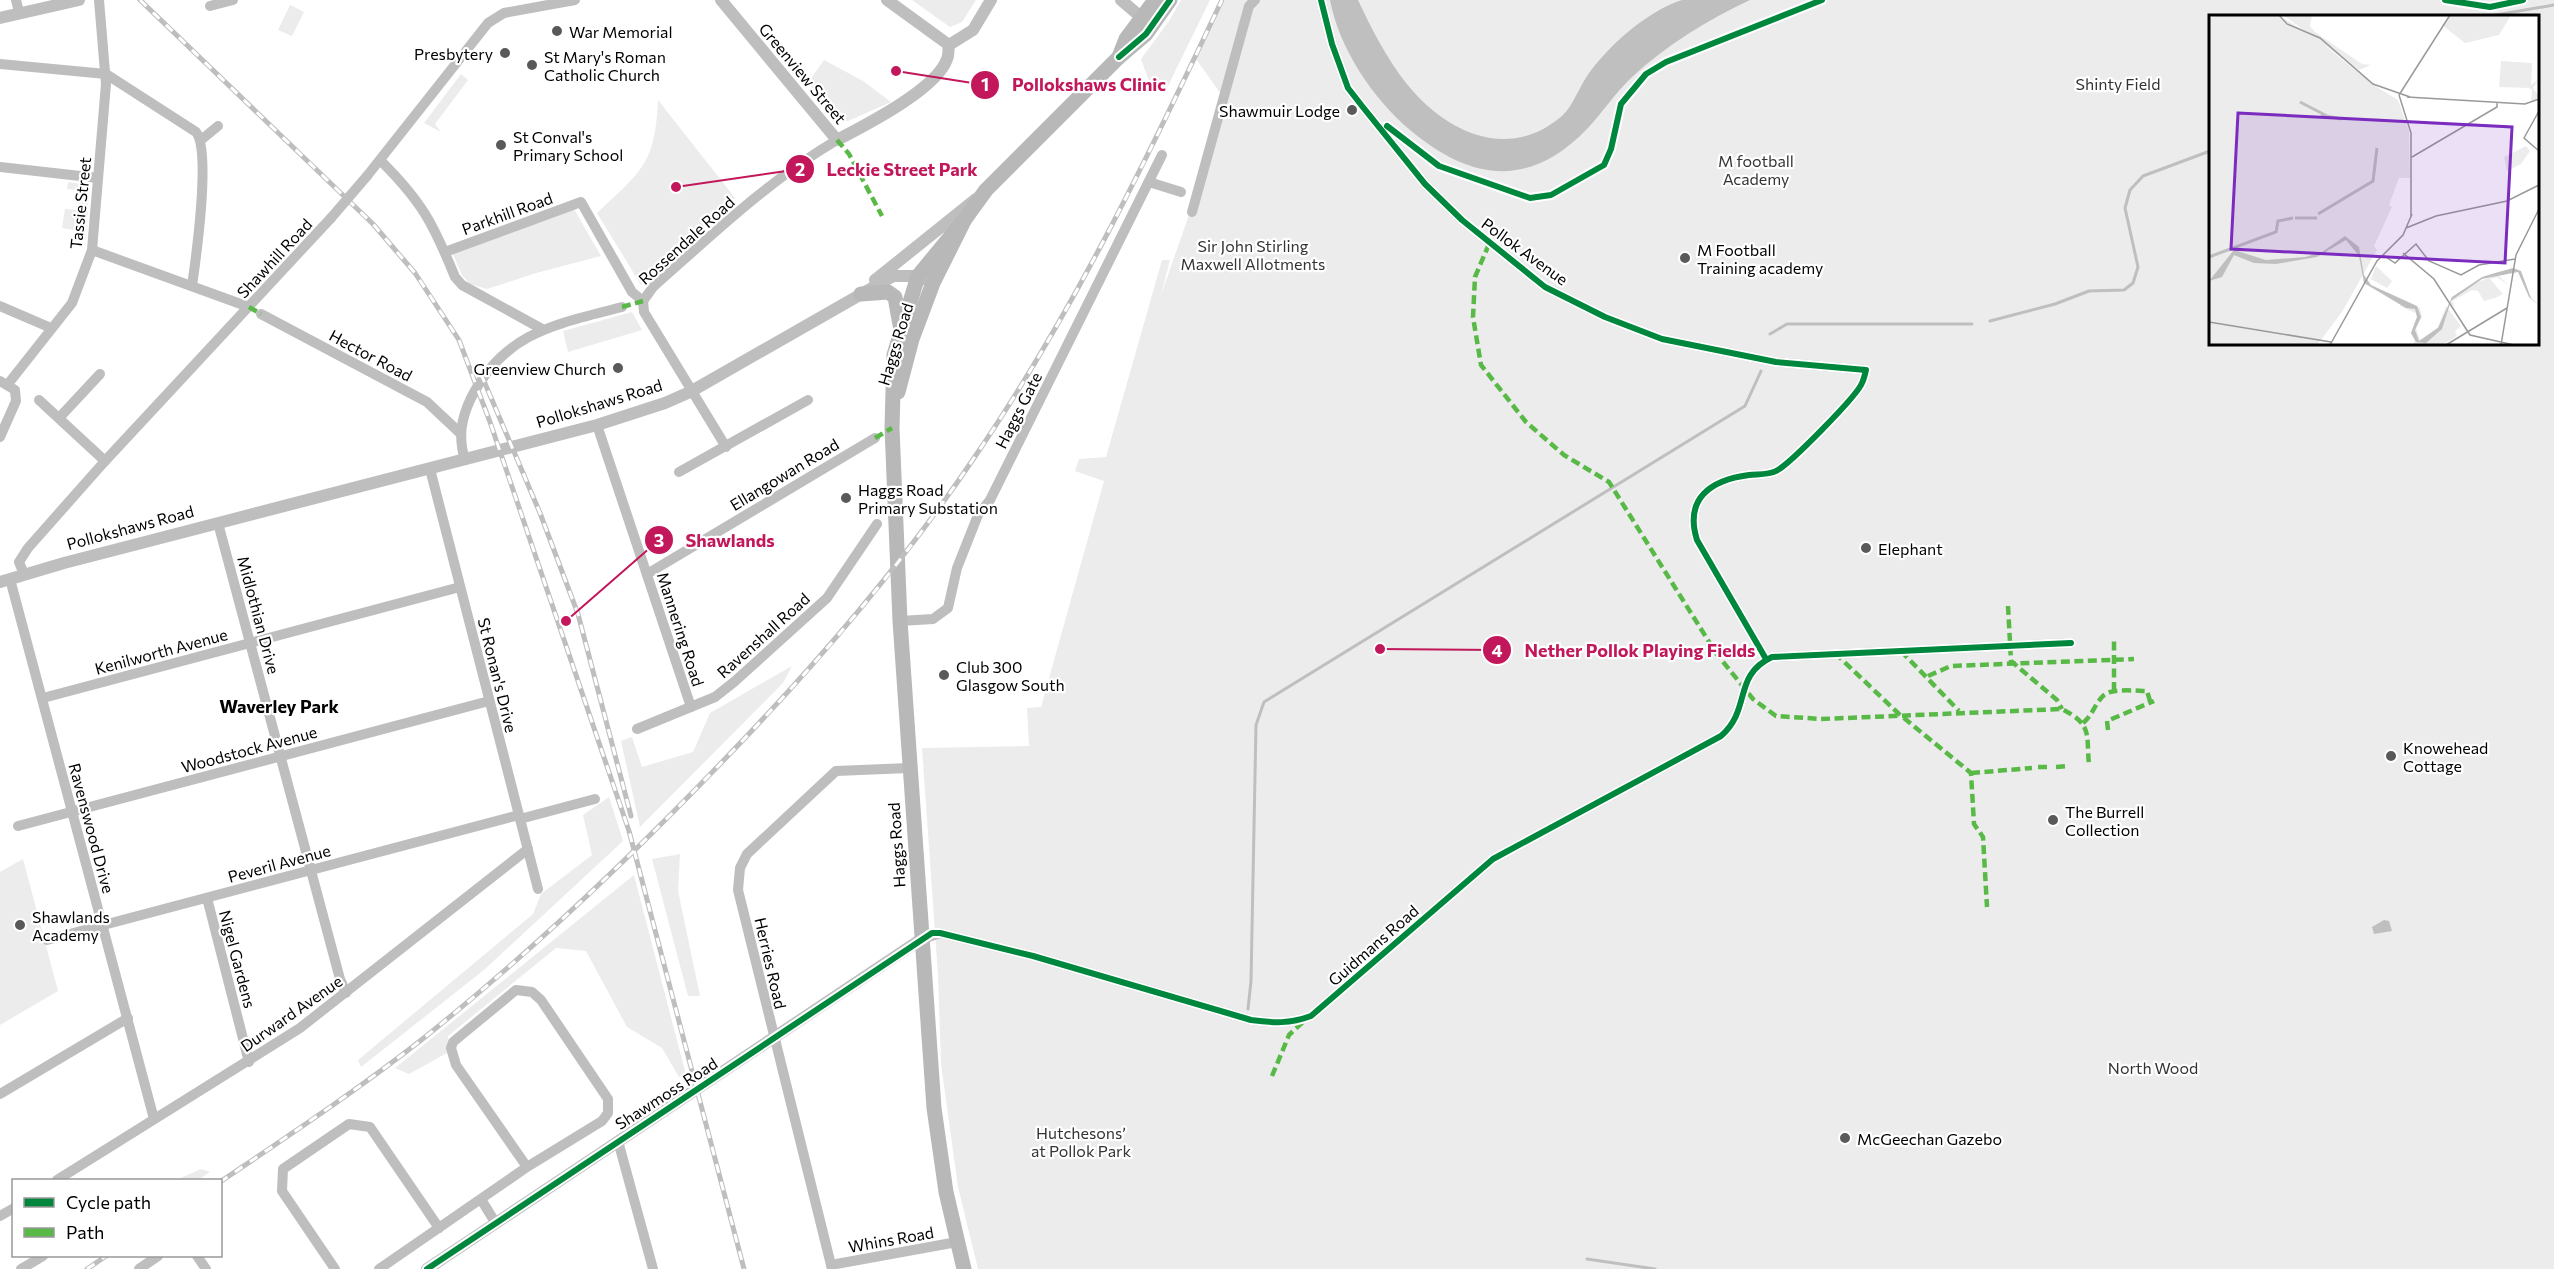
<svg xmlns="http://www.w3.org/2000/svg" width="2554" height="1269" font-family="Commissioner,sans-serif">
  <rect width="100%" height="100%" fill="#fff"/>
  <g fill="#ececec" fill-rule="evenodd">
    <path d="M912 0H976L962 22 950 27Z"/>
    <path d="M1181 0H1210L1166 90 1151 87 1141 59 1169 21Z"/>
    <path d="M1225 0H2554V1269H978L958 1187 941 1064 938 975 922 748 1029 746 1027 708 1041 707 1104 481 1075 471 1079 459 1106 457 1162 260H1170L1161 295 1198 189 1223 97 1196 59ZM2210 16H2538V344H2210Z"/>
    <path d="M290 5 304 12 292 36 278 30Z"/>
    <path d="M824 60 863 81 891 102 848 121 841 120 808 83Z"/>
    <path d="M461 74 468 80 435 124 441 132 424 123Z"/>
    <path d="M658 100 735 198 641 285 597 213C642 171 655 164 658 100Z"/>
    <path d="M68 182 90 185 86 232 62 228 65 209 78 210 80 190 67 189Z"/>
    <path d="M574 209 601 256 536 273 487 289 470 284 462 275 453 254Z"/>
    <path d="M632 312 642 330 568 352 563 331Z"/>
    <path d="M792 666 783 683 640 827 621 741 632 737 642 767 693 752 710 713Z"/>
    <path d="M609 797 623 841 484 970 361 1067 358 1060 533 914 541 894 592 855 583 815Z"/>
    <path d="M680 854 678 891 700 996H688L652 859Z"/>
    <path d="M23 859 58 991 0 1025V872Z"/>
    <path d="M634 875 686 1075 679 1077 662 1048 627 1027 586 951 556 948 448 1036 447 1053 409 1074 395 1068Z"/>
    <path d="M201 1169 210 1172 198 1180H176Z"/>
  </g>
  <g fill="#bfbfbf">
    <path d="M1330 0H1358C1371 28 1387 59 1406 83 1445 132 1509 163 1563 115 1573 105 1579 88 1587 76 1607 47 1647 11 1682 0 1698 0 1732 0 1750 0 1707 20 1667 45 1632 77 1615 93 1603 112 1587 129 1529 189 1471 181 1410 130 1373 99 1339 48 1330 0Z"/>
    <path d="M2384 920 2389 921 2392 931 2374 934 2372 927Z"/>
  </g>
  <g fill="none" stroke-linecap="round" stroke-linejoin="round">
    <g stroke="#bfbfbf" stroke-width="3">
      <path d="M2490 16 2554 5"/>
      <path d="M1990 321 2055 304 2089 291 2124 290 2133 283 2138 267 2125 208 2130 190 2143 176 2210 151"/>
      <path d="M1770 334 1787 324H1972"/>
      <path d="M1248 1009 1251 981 1256 725 1264 702 1745 406 1761 371"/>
      <path d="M1587 1259 1655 1269"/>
    </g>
    <g stroke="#bebebe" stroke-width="10">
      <path d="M16 0 19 12"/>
      <path d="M1321 0 1332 44 1348 88 1362 106 1425 184 1462 220 1545 287 1605 317 1662 339 1776 362 1866 370C1865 374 1864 379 1862 383 1857 396 1789 465 1776 471 1769 475 1757 474 1749 475 1711 480 1684 498 1697 540L1766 659"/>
      <path d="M210 6 233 0"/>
      <path d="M0 64 106 74 196 132C211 151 196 258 192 286"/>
      <path d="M201 140 218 126"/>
      <path d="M381 161C422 202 433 223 455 277L462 285 542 329"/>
      <path d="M0 167 98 178"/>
      <path d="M367 176 488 23 504 13 575 0"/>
      <path d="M1149 182 1181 192"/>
      <path d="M1192 212 1249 6 1255 0"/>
      <path d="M92 250 249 307"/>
      <path d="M445 252 581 202 632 292 643 301 644 312 726 447"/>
      <path d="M643 301 653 287C712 235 769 180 837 140"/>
      <path d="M0 306 51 328"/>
      <path d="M261 314 427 402 460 433"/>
      <path d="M0 381 15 390 16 401 0 437"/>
      <path d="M8 384 72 303 92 250 106 84 99 0"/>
      <path d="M39 400 105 461"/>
      <path d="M59 418 100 374"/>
      <path d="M597 425 691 707"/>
      <path d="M465 460C458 437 461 419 471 398 504 332 557 324 622 307"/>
      <path d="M430 469 538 889"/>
      <path d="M679 472 808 400"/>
      <path d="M218 523 340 979 346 993"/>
      <path d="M24 574 19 562 28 548 105 461 331 218"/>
      <path d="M647 574 875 438"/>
      <path d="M10 579 154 1119"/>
      <path d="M900 621 933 619 948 608 957 568 978 515 990 500 1162 155"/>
      <path d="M43 698 460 587"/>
      <path d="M637 729 715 697 734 682 827 598 877 524"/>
      <path d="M520 819 595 799"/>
      <path d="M18 826 489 701"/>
      <path d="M207 898 249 1062"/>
      <path d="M47 940 519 815"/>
      <path d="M920 940 940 933 1033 956 1251 1020C1273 1023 1290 1024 1311 1016L1493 859 1721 736C1752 709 1732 676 1772 657L2071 643"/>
      <path d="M0 1094 128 1018"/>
      <path d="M618 1141 653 1269"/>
      <path d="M57 1180 300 1028 528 849"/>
      <path d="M482 1201 495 1222"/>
      <path d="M0 1216 14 1208"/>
      <path d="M197 1256 206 1269"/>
      <path d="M831 1265 957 1242"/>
      <path d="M21 1269 43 1256"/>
      <path d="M139 1269 158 1256"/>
      <path d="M335 1269 282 1191 283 1169 349 1124 370 1127 439 1228"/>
      <path d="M379 1269 527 1167 602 1121 608 1113V1099L541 1000 532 992 516 990 453 1042 451 1048 456 1065 527 1167"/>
      <path d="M832 1269 738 890 740 868 747 854 836 771 909 768"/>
    </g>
    <g stroke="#bebebe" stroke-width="12">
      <path d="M721 0 837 140C864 126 937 89 947 59 949 55 948 50 949 45"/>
      <path d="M887 0 949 45"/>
      <path d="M1121 0 1142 18"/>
      <path d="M0 18 79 0"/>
      <path d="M949 45 973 30 991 0"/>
      <path d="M875 280 976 199"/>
      <path d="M0 582 64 563 597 425 665 403 690 392 893 276H918L933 283"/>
      <path d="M427 1269 920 940"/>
    </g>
    <g stroke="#b8b8b8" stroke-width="15">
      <path d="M1119 57 1126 39 1155 0"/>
      <path d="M861 294 888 292 895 297 900 325"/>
      <path d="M898 392 912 339 933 283 965 219 986 190 1119 57 1146 34 1170 0"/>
      <path d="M964 1269 946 1192 934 1108 900 621 892 428 894 355 918 276 965 219"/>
    </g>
    <defs>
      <g id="rail">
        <path d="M140 0 373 224 415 273 459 340 490 422 629 831 744 1269"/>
        <path d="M481 374 540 513 578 614 631 816"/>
        <path d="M220 1182C288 1136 356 1091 420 1041 528 955 627 861 722 762 814 667 900 568 974 458 1072 315 1148 157 1222 0"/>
        <path d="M87 1269 106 1256"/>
      </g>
    </defs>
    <use href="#rail" stroke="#bebebe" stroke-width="5"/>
    <use href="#rail" stroke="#fff" stroke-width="3" stroke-dasharray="9" stroke-linecap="butt"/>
    <path stroke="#bebebe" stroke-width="10" d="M331 218 367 176"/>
    <g stroke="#58b947" stroke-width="4.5" stroke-dasharray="9 4.5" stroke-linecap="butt">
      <path d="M837 140 849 154 882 216"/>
      <path d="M1489 244 1475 277 1473 317 1481 365 1526 422 1564 455 1609 482 1716 653 1753 699 1776 716 1821 719 2062 709C2093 725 2086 734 2089 765"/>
      <path d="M249 307 261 314"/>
      <path d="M622 307 643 301"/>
      <path d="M875 438 892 428"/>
      <path d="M2008 606 2011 661 2057 700 2062 709"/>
      <path d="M1901 651 1959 711"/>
      <path d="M1835 653 1899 714 1971 773 1974 824 1983 837 1987 907"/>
      <path d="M1928 676 1951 666 2134 659"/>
      <path d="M2114 691V641"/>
      <path d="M2083 723C2093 715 2095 703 2104 695 2112 688 2137 691 2147 691L2150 701"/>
      <path d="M2108 730 2107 721 2154 701"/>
      <path d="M2038 767H2051"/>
      <path d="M2056 767 2069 766"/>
      <path d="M1971 773 2032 768"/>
      <path d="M1272 1076 1289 1035 1304 1021"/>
    </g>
    <defs>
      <g id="cycleway">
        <path d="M1321 0 1332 44 1348 88 1362 106 1425 184 1462 220 1545 287 1605 317 1662 339 1776 362 1866 370C1865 374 1864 379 1862 383 1857 396 1789 465 1776 471 1769 475 1757 474 1749 475 1711 480 1684 498 1697 540L1766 659"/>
        <path d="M2445 0 2490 7 2523 0"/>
        <path d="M1119 57 1146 34 1170 0"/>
        <path d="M1387 126 1439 166 1530 198 1551 195 1604 165 1611 149 1621 104 1646 74 1666 62 1822 0"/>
        <path d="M427 1269 932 933H940L1033 956 1251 1020C1273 1023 1290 1024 1311 1016L1493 859 1721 736C1752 709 1732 676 1772 657L2071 643"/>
      </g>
    </defs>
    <use href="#cycleway" stroke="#fff" stroke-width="10"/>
    <use href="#cycleway" stroke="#00873e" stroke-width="6"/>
  </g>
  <g fill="#595959" stroke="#fff" stroke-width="2">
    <circle cx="557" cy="31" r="6"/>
    <circle cx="505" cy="53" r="6"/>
    <circle cx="532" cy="65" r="6"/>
    <circle cx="1352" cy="110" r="6"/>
    <circle cx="501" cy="145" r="6"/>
    <circle cx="1685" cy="258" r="6"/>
    <circle cx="618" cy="368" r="6"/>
    <circle cx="846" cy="498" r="6"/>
    <circle cx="1866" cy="548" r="6"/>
    <circle cx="944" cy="675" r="6"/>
    <circle cx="2391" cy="756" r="6"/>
    <circle cx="2053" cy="820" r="6"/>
    <circle cx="20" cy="925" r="6"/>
    <circle cx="1845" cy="1138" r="6"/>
  </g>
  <g text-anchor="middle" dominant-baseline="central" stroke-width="4.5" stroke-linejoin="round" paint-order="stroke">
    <g font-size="16" fill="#000" stroke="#fff" text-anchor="start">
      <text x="569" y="31">War Memorial</text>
      <text x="493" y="53" text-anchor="end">Presbytery</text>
      <text x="544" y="56">St Mary's Roman<tspan x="544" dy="18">Catholic Church</tspan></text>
      <text x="1340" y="110" text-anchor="end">Shawmuir Lodge</text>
      <text x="513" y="136">St Conval's<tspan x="513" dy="18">Primary School</tspan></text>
      <text x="1697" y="249">M Football<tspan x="1697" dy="18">Training academy</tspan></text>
      <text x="606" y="368" text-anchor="end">Greenview Church</text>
      <text x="858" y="489">Haggs Road<tspan x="858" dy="18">Primary Substation</tspan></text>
      <text x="1878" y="548">Elephant</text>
      <text x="956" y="666">Club 300<tspan x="956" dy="18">Glasgow South</tspan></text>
      <text x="2403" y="747">Knowehead<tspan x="2403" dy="18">Cottage</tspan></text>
      <text x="2065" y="811">The Burrell<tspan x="2065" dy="18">Collection</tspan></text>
      <text x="32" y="916">Shawlands<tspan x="32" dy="18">Academy</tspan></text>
      <text x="1857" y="1138">McGeechan Gazebo</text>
    </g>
    <g font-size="16" fill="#000" stroke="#fff">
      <text transform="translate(803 73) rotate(50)">Greenview Street</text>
      <text transform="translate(80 203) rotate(-84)">Tassie Street</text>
      <text transform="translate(507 213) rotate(-20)">Parkhill Road</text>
      <text transform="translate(686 240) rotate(-42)">Rossendale Road</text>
      <text transform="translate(1525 251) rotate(36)">Pollok Avenue</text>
      <text transform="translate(274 258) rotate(-47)">Shawhill Road</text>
      <text transform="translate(895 344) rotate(-73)">Haggs Road</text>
      <text transform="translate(371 355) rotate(28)">Hector Road</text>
      <text transform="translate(599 403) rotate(-17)">Pollokshaws Road</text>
      <text transform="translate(1018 410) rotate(-63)">Haggs Gate</text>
      <text transform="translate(784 474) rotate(-31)">Ellangowan Road</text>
      <text transform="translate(130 527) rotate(-15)">Pollokshaws Road</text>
      <text transform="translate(259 615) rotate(75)">Midlothian Drive</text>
      <text transform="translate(681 629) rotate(72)">Mannering Road</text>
      <text transform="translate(763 635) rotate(-42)">Ravenshall Road</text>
      <text transform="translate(161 651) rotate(-15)">Kenilworth Avenue</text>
      <text transform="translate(498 675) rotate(76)">St Ronan's Drive</text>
      <text transform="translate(249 749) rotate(-15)">Woodstock Avenue</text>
      <text transform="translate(92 828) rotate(75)">Ravenswood Drive</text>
      <text transform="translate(896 845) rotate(-94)">Haggs Road</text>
      <text transform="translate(279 863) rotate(-15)">Peveril Avenue</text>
      <text transform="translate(1373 945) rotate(-41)">Guidmans Road</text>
      <text transform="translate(238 959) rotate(75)">Nigel Gardens</text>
      <text transform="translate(771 963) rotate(77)">Herries Road</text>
      <text transform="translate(291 1013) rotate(-35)">Durward Avenue</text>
      <text transform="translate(666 1093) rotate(-33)">Shawmoss Road</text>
      <text transform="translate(891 1239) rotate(-10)">Whins Road</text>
    </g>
    <g font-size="16" fill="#333" stroke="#fff">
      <text x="2118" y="83">Shinty Field</text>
      <text x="1756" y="160">M football<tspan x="1756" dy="18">Academy</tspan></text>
      <text x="1253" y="245">Sir John Stirling<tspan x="1253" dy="18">Maxwell Allotments</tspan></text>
      <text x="2153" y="1067">North Wood</text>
      <text x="1081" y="1132">Hutchesons’<tspan x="1081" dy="18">at Pollok Park</tspan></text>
    </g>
    <g font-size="18" font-weight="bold" fill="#000" stroke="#fff">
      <text x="279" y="706">Waverley Park</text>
    </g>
  </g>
  <g transform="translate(2209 15)">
    <rect width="330" height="330" fill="#fff"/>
    <path d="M9 0H69L104 21 166 71 189 85 200 116 201 163H190L180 190 183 192 165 231 168 235 133 297 108 330H0V4ZM74 0H103L101 11 106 17 153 49 162 50 150 55ZM242 0H302L290 20 256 28 233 10ZM292 46 323 48 322 70 330 64 324 73 330 82 322 87 323 74 319 73 290 72ZM317 131 321 136 312 149 298 156 295 142ZM167 251 183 266 178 273 162 264ZM289 260 300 271 288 262 281 264 294 279 286 283 275 286 269 276 263 275 244 286 245 292 241 288 268 267ZM192 285 211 293 213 302 207 313 211 325 229 312 237 291 252 311 246 316 248 321 234 330H204L206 325 202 318 209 299 191 291Z" fill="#ececec"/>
    <path d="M136 221 150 232 155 260 162 270 208 291 212 302 206 315 210 326 229 313 243 282 273 262 286 258 304 253 312 256 322 283 330 291 320 282 309 257 273 264 242 286 233 314 217 328 207 327 202 318 208 302 206 294 197 293 155 268 150 241 137 225 108 242 67 249 45 248 25 240 13 262 0 266 25 235 57 245 96 242 113 237Z" fill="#bfbfbf"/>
    <path fill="none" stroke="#bfbfbf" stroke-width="3" d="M91 87 118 101M112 100 133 104M109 199 164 166 168 133M86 203H108M0 242 67 217 69 206 84 203"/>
    <path fill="none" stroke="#999" stroke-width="1.5" d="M70 0 78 9 111 23 164 69 201 82M190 80 241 0M190 80 202 118V202M198 82 316 89 330 84M330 96 315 123 330 136M203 142 288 92V87M197 213 227 201 298 186 330 170M194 238 225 264 261 320 305 330M174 240 186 248 207 229 220 246 252 260 270 250 306 244M0 307 122 327M121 330 168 246 194 220 203 199M237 330 298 293M292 330 307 240 330 194"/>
    <path fill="#7b2cbf" fill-opacity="0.15" stroke="#7b2cbf" stroke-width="3" d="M29 98 303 112 296 248 22 234Z"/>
    <rect width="330" height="330" fill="none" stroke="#000" stroke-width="3"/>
  </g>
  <path fill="none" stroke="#c2185b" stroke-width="2" d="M896 71L985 85M676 187L800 169M566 621L659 540M1380 649L1497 650"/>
  <g fill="#c2185b" stroke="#fff" stroke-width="2">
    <circle cx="896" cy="71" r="6"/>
    <circle cx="676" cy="187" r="6"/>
    <circle cx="566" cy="621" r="6"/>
    <circle cx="1380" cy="649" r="6"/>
    <circle cx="985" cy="85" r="15"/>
    <circle cx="800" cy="169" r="15"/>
    <circle cx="659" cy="540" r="15"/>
    <circle cx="1497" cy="650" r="15"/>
  </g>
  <g font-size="18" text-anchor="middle" font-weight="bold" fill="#fff">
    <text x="985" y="91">1</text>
    <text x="800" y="176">2</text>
    <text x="659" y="547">3</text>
    <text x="1497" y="657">4</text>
  </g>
  <g font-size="18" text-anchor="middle" font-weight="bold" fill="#c2185b" stroke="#fff" stroke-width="4.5" stroke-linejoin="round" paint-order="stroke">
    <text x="1089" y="91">Pollokshaws Clinic</text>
    <text x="902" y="176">Leckie Street Park</text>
    <text x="730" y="547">Shawlands</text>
    <text x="1640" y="657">Nether Pollok Playing Fields</text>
  </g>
  <rect x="12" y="1179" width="210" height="78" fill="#ffffff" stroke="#999999" stroke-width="1.5"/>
  <rect x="24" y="1198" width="30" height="9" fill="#00873e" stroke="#999999" stroke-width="1.5"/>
  <text x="66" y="1209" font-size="18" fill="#000000">Cycle path</text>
  <rect x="24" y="1228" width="30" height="9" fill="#58b947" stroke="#999999" stroke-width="1.5"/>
  <text x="66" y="1239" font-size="18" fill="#000000">Path</text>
</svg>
